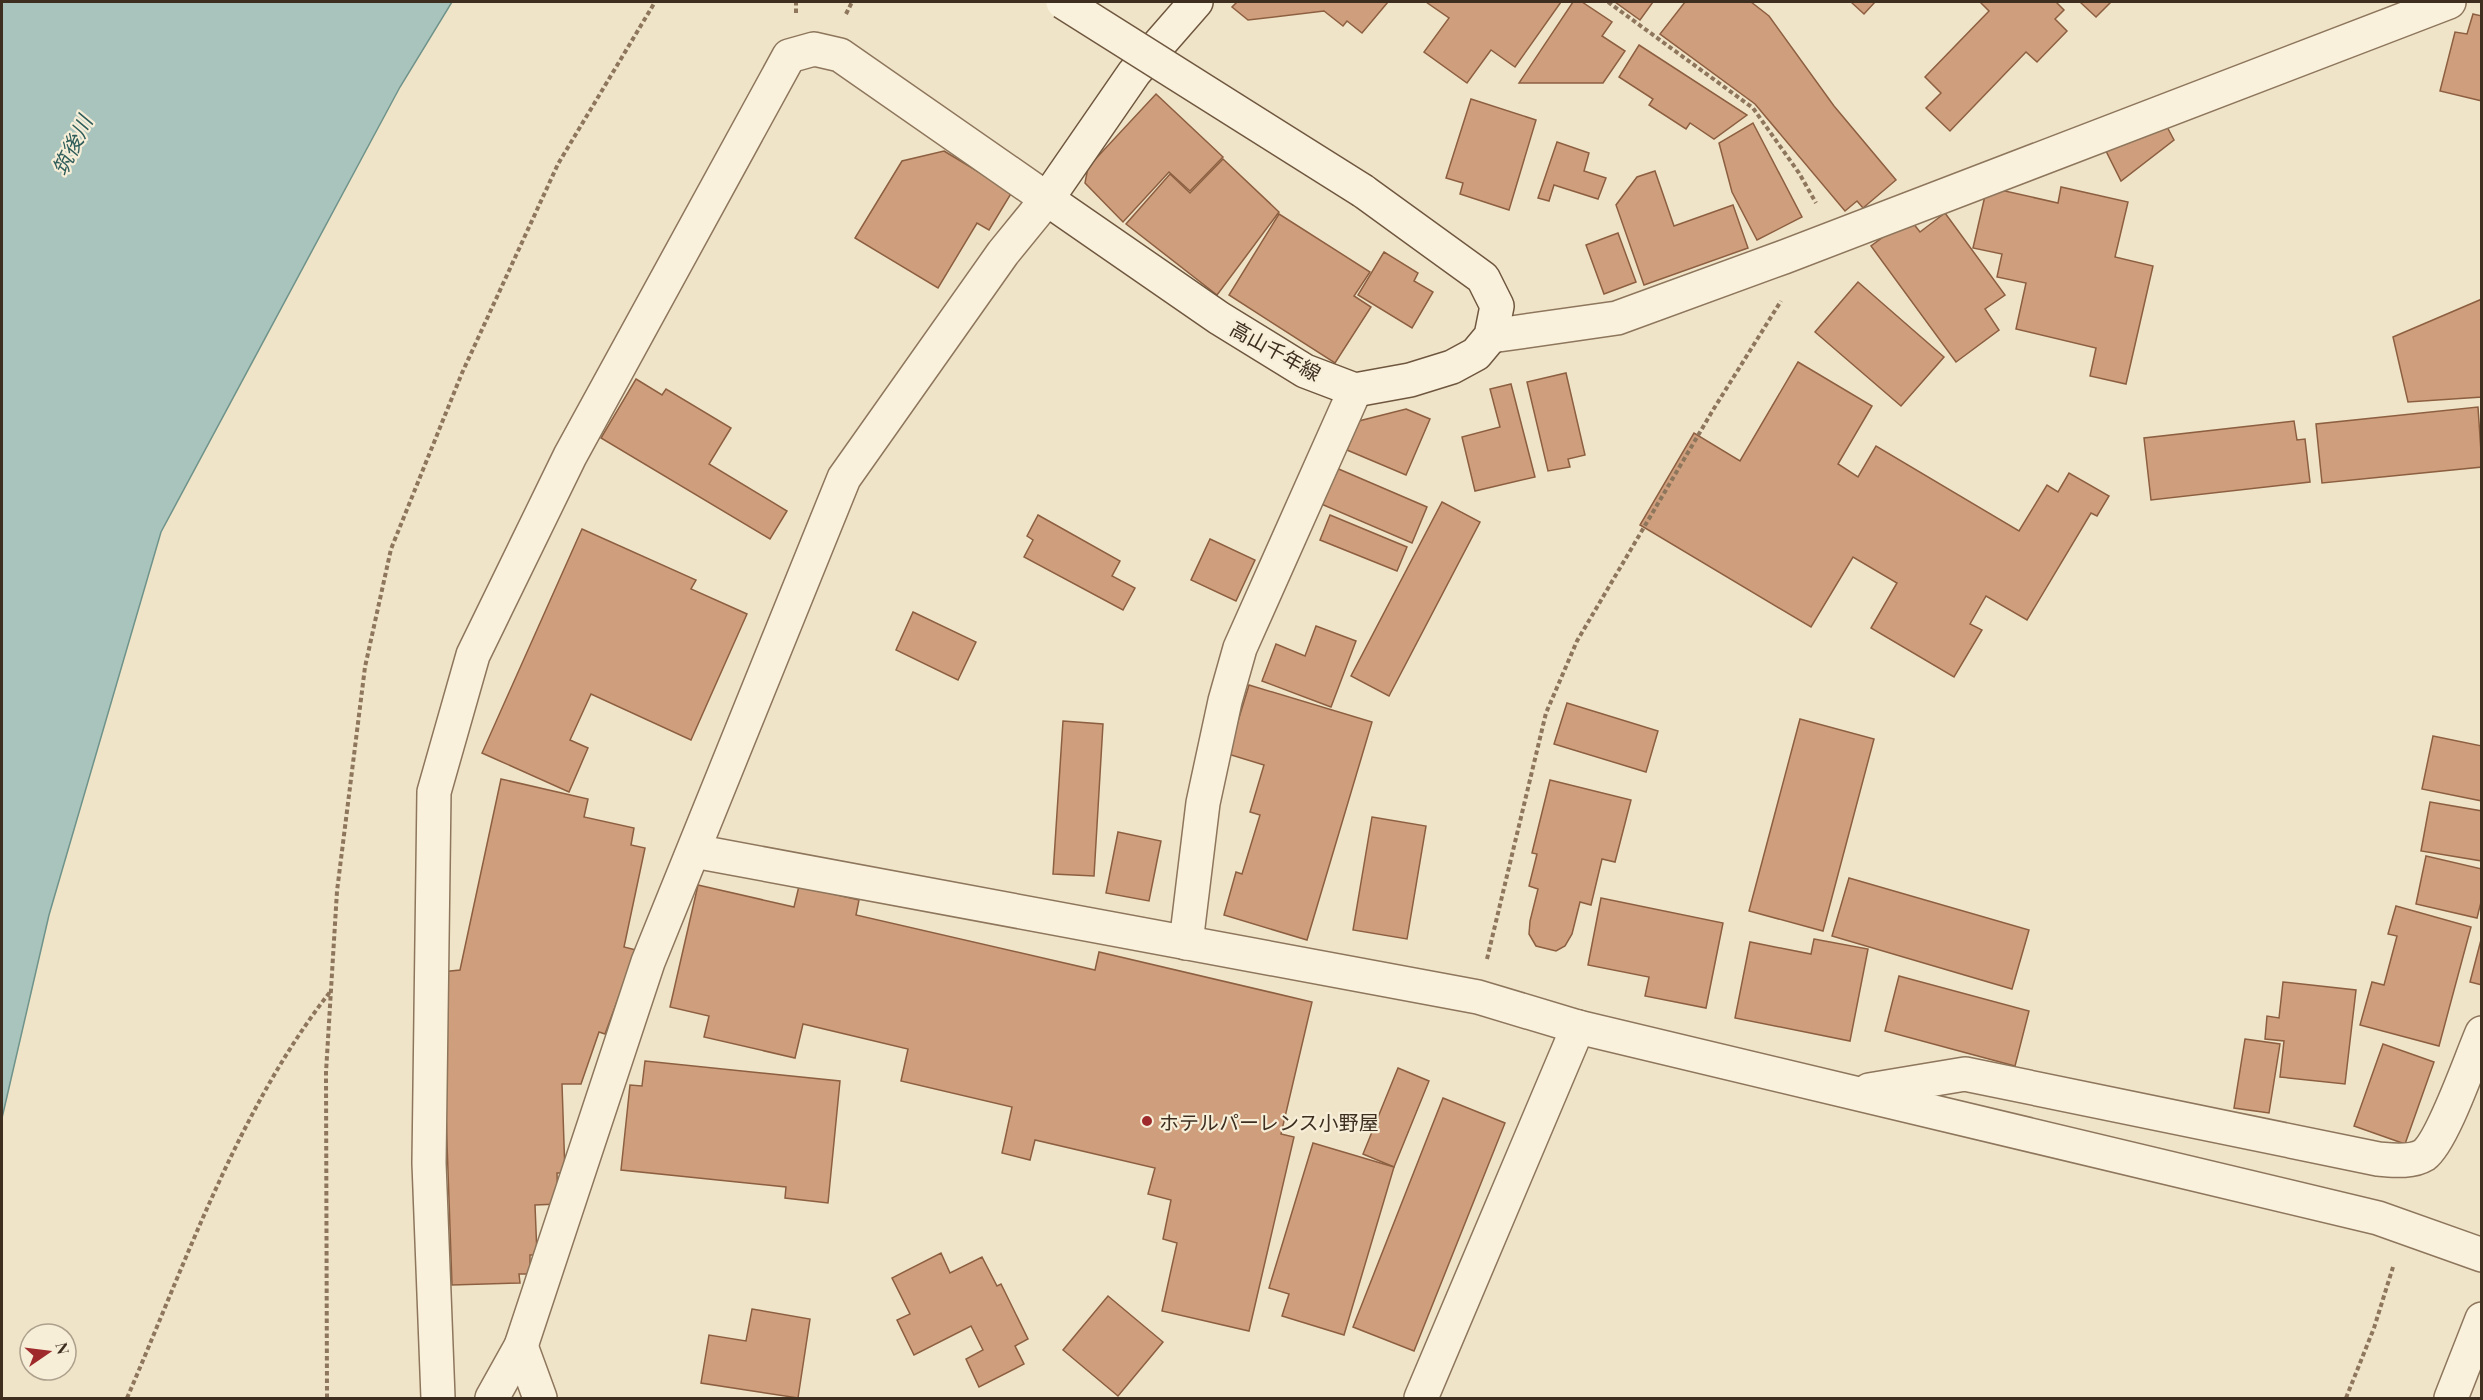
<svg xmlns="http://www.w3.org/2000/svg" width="2483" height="1400" font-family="'Playfair Display','Noto Sans JP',serif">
  <rect width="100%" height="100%" fill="#f0e4c8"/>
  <path fill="#a9c4bc" stroke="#6f938a" stroke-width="1.5" d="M2 2H452L400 87 161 532 49 915 2 1118Z"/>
  <g fill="#cf9f7d" stroke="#8d5f41" stroke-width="1.5">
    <path d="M1237 2H1388L1362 33 1347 21 1343 26 1324 11 1248 20 1232 7Z"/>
    <path d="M1426 2H1561L1515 67 1491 50 1467 83 1424 52 1449 18Z"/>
    <path d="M1573 2H1582L1612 22 1602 36 1625 51 1603 83H1519Z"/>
    <path d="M1615 2H1653L1640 20Z"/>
    <path d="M1685 2H1751L1769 16 1834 106 1896 180 1863 208 1857 201 1845 211 1755 104 1660 34Z"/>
    <path d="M1851 2H1875L1864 14Z"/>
    <path d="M1980 2H2056L2064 10 2055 19 2067 31 2037 62 2026 52 1950 131 1926 108 1941 93 1925 77 1989 11Z"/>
    <path d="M2080 2H2111L2096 17Z"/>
    <path d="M2473 14 2482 16V101L2440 91 2455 32 2467 34Z"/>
    <path d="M1639 45 1747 115 1714 139 1690 123 1686 129 1649 105 1653 99 1619 77Z"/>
    <path d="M1156 94 1223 157 1190 191 1169 172 1123 222 1085 183 1088 167Z"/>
    <path d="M1471 99 1536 120 1509 210 1460 194 1463 183 1446 178Z"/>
    <path d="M1753 123 1802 217 1757 240 1732 192 1719 143Z"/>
    <path d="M2165 123 2174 140 2121 181 2106 151Z"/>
    <path d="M1557 142 1589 153 1584 171 1606 178 1598 199 1554 185 1549 201 1538 198Z"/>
    <path d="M944 151 1012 192 989 230 977 223 938 288 855 238 902 161Z"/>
    <path d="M1223 159 1279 212 1217 295 1126 224 1170 174 1190 193Z"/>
    <path d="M1655 171 1674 226 1733 205 1748 248 1644 285 1616 205 1637 177Z"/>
    <path d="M1987 187 2058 203 2061 187 2128 202 2115 257 2153 266 2126 384 2090 376 2096 348 2016 329 2026 283 1997 277 2002 254 1973 248Z"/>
    <path d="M1945 213 2005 295 1985 309 1999 330 1956 362 1871 246 1909 218 1920 232Z"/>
    <path d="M1279 214 1370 272 1354 296 1371 307 1335 363 1229 295Z"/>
    <path d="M1618 233 1636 282 1604 294 1586 245Z"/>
    <path d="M1384 252 1418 273 1414 281 1433 292 1412 328 1358 295Z"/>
    <path d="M1858 282 1944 357 1901 406 1815 332Z"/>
    <path d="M2482 299V397L2408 402 2393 337Z"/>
    <path d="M1798 362 1872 406 1838 464 1858 477 1876 446 2019 531 2047 485 2058 492 2069 473 2109 496 2097 516 2091 513 2027 620 1986 596 1970 624 1982 630 1954 677 1871 628 1897 583 1853 557 1811 627 1640 525 1694 433 1740 461Z"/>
    <path d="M1566 373 1585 455 1568 459 1570 467 1548 471 1527 382Z"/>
    <path d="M636 379 662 395 666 389 731 428 709 464 787 511 770 539 601 438Z"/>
    <path d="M1511 384 1535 477 1475 491 1462 437 1500 427 1490 389Z"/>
    <path d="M2478 407 2482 467 2322 483 2316 424Z"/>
    <path d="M1406 409 1430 419 1406 475 1347 450 1359 421Z"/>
    <path d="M2294 421 2297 440 2305 439 2310 482 2151 500 2144 438Z"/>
    <path d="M1334 467 1427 507 1412 543 1319 503Z"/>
    <path d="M1442 502 1480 522 1389 696 1351 676Z"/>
    <path d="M1038 515 1120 561 1112 576 1135 588 1123 610 1024 557 1033 540 1027 536Z"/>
    <path d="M1330 515 1407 547 1397 571 1320 540Z"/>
    <path d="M582 529 696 580 691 589 747 614 691 740 591 694 570 740 588 748 569 792 482 753Z"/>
    <path d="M1210 539 1255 560 1236 601 1191 580Z"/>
    <path d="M913 612 976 642 958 680 896 650Z"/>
    <path d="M1316 626 1356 641 1331 707 1262 681 1276 644 1305 656Z"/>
    <path d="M1249 685 1372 722 1307 940 1224 915 1236 872 1242 874 1260 815 1250 812 1264 765 1228 754Z"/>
    <path d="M1567 703 1658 731 1646 772 1554 744Z"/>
    <path d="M1800 719 1874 739 1823 931 1749 911Z"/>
    <path d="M1063 721 1103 724 1094 876 1053 874Z"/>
    <path d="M2433 736 2482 746V801L2422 789Z"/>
    <path d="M501 779 588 799 584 817 634 828 631 845 645 848 624 947 636 950 605 1034 599 1032 581 1084H562L565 1173H557L558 1204 535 1205 537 1255H530V1274H519L520 1283 452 1285 441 972 460 970Z"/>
    <path d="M1550 780 1631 800 1615 862 1602 859 1591 905 1580 902 1572 934 1565 946 1556 951 1536 946 1529 934 1530 921 1538 889 1529 886 1537 854 1532 853Z"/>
    <path d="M2430 802 2482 811V861L2421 851Z"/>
    <path d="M1372 817 1426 826 1407 939 1353 930Z"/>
    <path d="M1118 832 1161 841 1149 901 1106 893Z"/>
    <path d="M2426 856 2482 869V898L2477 918 2416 904Z"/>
    <path d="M1849 878 2029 930 2012 989 1832 936Z"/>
    <path d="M698 885 794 907 799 886 859 900 856 915 1095 970 1099 952 1312 1002 1281 1134 1294 1137 1249 1331 1162 1311 1177 1243 1163 1239 1171 1200 1148 1194 1155 1168 1035 1140 1030 1160 1002 1153 1012 1107 901 1081 908 1049 803 1024 795 1058 704 1037 709 1016 670 1007Z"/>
    <path d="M1601 898 1723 923 1706 1008 1645 996 1649 977 1588 965Z"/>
    <path d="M2396 906 2471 927 2439 1046 2360 1025 2372 982 2384 985 2397 936 2388 934Z"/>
    <path d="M2482 936V985L2470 982Z"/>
    <path d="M1814 939 1868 949 1850 1041 1735 1018 1750 942 1811 954Z"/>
    <path d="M1899 976 2029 1011 2015 1066 1885 1031Z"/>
    <path d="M2283 982 2356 990 2345 1084 2280 1077 2284 1041 2265 1039 2267 1016 2279 1018Z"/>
    <path d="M2245 1039 2280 1044 2269 1113 2234 1108Z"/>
    <path d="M2383 1044 2434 1062 2405 1144 2354 1126Z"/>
    <path d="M645 1061 840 1081 828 1203 785 1198 786 1187 621 1170 630 1085 642 1086Z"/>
    <path d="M1398 1068 1429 1081 1394 1167 1363 1154Z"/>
    <path d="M1443 1098 1505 1123 1414 1351 1353 1327Z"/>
    <path d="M1313 1143 1394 1167 1344 1335 1282 1316 1289 1294 1269 1288Z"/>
    <path d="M941 1253 950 1273 982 1257 997 1286 1001 1284 1028 1339 1015 1346 1024 1364 979 1387 966 1359 983 1350 971 1326 914 1355 897 1320 910 1314 892 1278Z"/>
    <path d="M1108 1296 1163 1342 1118 1396 1063 1350Z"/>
    <path d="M752 1309 810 1319 798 1398 701 1383 709 1335 746 1341Z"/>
  </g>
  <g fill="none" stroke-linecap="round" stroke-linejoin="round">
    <defs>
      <g id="minor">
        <path d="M1491 336 1617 318 1784 257 2449 2"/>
        <path d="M694 851 1478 997 1578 1027 2378 1218 2482 1255"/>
        <path d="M1186 943 1203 803 1225 701 1240 648 1355 390"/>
        <path d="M1869 1090 1965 1074 2378 1159C2392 1160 2411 1163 2424 1155 2443 1141 2471 1058 2482 1033"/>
        <path d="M521 1346 540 1398"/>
        <path d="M438 1398 429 1163 434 792 473 655 570 456 789 56 814 49 840 55 1047 199 1003 253 844 478 648 962 521 1346 492 1398"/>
        <path d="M1421 1398 1578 1027"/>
        <path d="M2451 1398 2482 1319"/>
      </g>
      <path id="secondary" d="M1196 2 1134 73 1047 199 1219 318 1305 371 1355 390 1410 380 1452 367 1476 354 1491 336 1497 306 1483 278 1363 191"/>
    </defs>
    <use href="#minor" stroke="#8d765c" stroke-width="36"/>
    <use href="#secondary" stroke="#6f573f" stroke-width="36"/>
    <g stroke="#8d765c" stroke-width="4" stroke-dasharray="4.5 3" stroke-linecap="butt">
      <path d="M1608 2 1753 108 1799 173 1816 203"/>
      <path d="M796 13V2"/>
      <path d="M846 14 852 2"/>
      <path d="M1487 959 1546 713 1577 641 1713 410 1781 301"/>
      <path d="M127 1398C185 1264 239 1108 330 992"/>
      <path d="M327 1398 326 1072 337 891 365 667 391 549 462 373 558 164 655 2"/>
      <path d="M2346 1398 2374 1328 2393 1267"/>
    </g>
    <use href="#minor" stroke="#faf1dc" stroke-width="33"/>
    <use href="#secondary" stroke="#faf1dc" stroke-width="33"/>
    <defs>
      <path id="secondary-bridge" d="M1063 2 1363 191"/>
    </defs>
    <use href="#secondary-bridge" stroke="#6f573f" stroke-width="36" stroke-linecap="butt"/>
    <use href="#secondary-bridge" stroke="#faf1dc" stroke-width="33"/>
  </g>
  <circle fill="#9e2a2b" stroke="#f7eed8" stroke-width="2" cx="1147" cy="1121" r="6"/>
  <g text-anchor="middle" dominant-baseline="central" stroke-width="4.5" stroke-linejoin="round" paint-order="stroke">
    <g font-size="20" fill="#3d2e20" stroke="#f7eed8">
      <text transform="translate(1276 350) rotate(29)">高山千年線</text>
    </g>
    <g font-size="20" fill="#3d2e20" stroke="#f7eed8" text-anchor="start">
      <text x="1159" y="1121">ホテルパーレンス小野屋</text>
    </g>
    <g font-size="21" font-style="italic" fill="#2f5d5a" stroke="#f7eed8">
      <text transform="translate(71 145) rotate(-64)">筑後川</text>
    </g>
  </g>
  <rect width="2483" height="1400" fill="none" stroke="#3d2e20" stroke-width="6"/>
  <g transform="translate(48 1352) rotate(76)"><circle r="28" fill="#f7eed8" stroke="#ada18e" stroke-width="1.5"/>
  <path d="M0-4.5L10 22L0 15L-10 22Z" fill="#9e2a2b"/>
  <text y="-9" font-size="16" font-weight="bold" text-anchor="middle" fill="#3d2e20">N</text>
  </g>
</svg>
